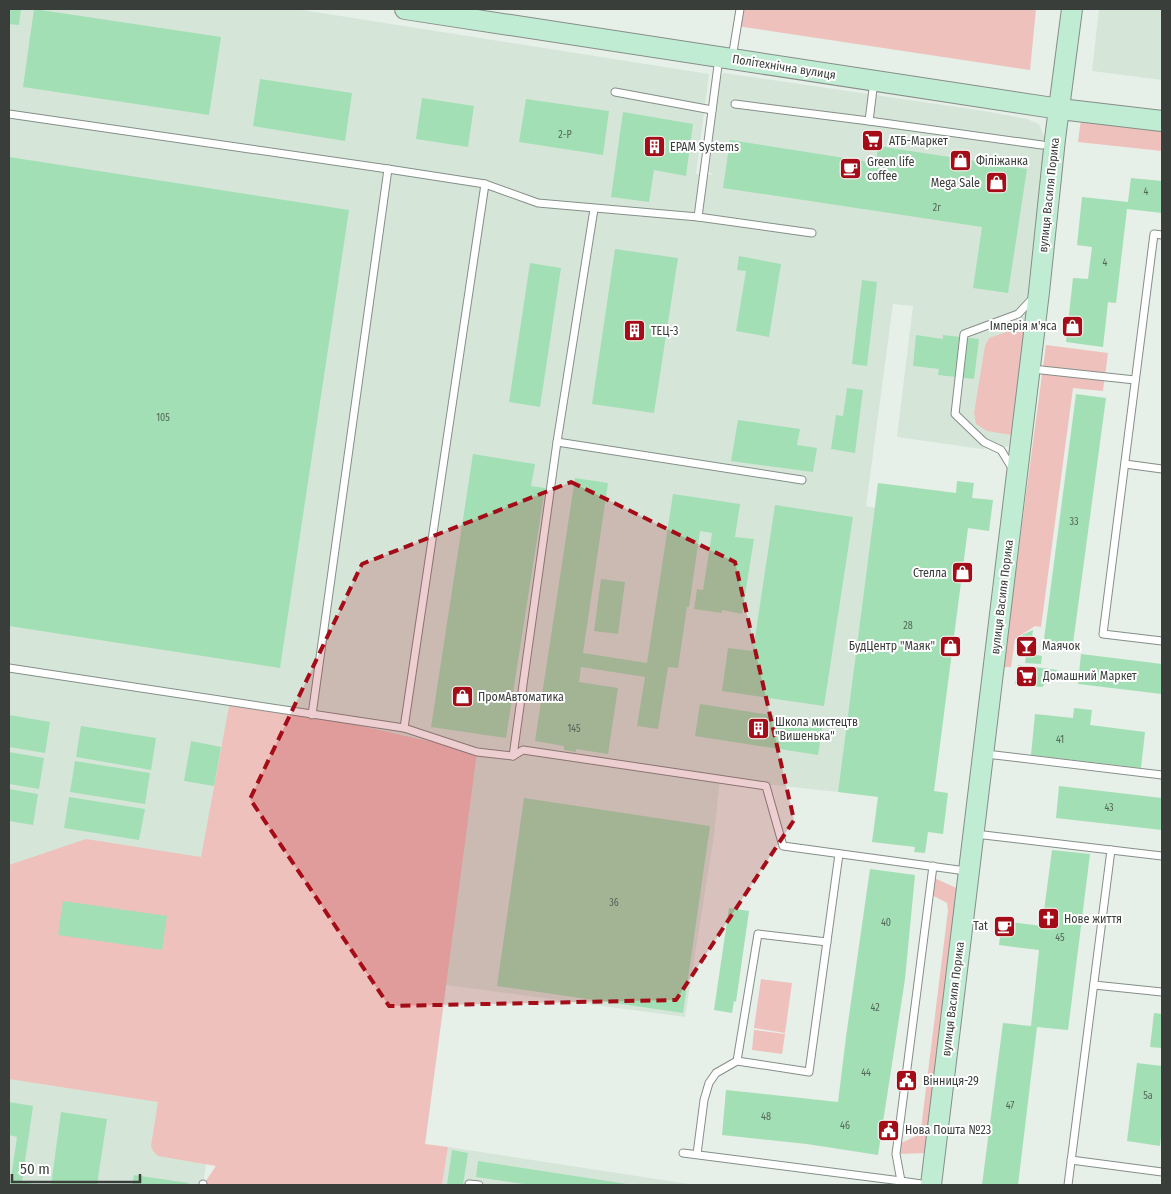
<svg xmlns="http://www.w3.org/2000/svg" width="1171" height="1194" font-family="'Fira Sans Condensed',sans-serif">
  <rect width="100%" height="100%" fill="#e6efe8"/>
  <g fill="#d5e6d9">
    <path d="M9 9H296L709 74 696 174 712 175 709 171 720 77 724 73 978 110 1027 119 1039 124 1046 142 1026 329 1009 446 982 449 897 437 913 306 893 304 866 506 875 508 838 792 720 779 714 835 685 1017 446 985 425 1144 214 1112 203 1185H9Z"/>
    <path d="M1099 9H1162V80L1092 71Z"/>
    <path d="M448 1147 695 1185H442Z"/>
  </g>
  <g fill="#eec1bc">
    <path d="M740 9H1036L1030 70 737 26Z"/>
    <path d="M1082 112 1162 122V151L1078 142Z"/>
    <path d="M1020 327 1026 329 1012 435 987 431 976 424 974 413 985 346 989 338Z"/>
    <path d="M1046 345 1108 353 1103 391 1073 388 1041 627 1035 626 1015 639 1011 667H1003Z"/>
    <path d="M230 701 312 715 477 752 425 1144 448 1147 442 1185H203L216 1166 158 1156 153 1151 151 1146 158 1102 9 1079V865L86 839 201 857Z"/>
    <path d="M932 877 961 890 927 1153 896 1154 897 1145 918 1135 921 1129 948 910 947 903 930 894Z"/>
    <path d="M761 979 792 983 785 1033 754 1028Z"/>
    <path d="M754 1030 785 1034 782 1054 752 1050Z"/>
  </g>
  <g fill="#a3dfb4">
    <path d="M9 9H21L19 25 9 24Z"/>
    <path d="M34 9 221 37 209 115 23 87Z"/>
    <path d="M260 79 352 93 345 141 253 126Z"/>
    <path d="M422 98 474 106 468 147 416 139Z"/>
    <path d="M526 99 609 111 603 155 519 142Z"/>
    <path d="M623 112 693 124 686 176 654 170 649 202 611 197Z"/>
    <path d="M730 140 876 163 878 146 1027 169 1008 293 973 288 982 227 723 188Z"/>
    <path d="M9 157 349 210 280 668 9 626Z"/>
    <path d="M1131 178 1162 181V213L1127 209 1116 303 1108 302 1103 347 1066 342 1073 278 1088 279 1092 247 1077 245 1082 197 1128 202Z"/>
    <path d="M615 249 678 258 654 413 592 404Z"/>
    <path d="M739 256 781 264 769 337 736 331 746 271 737 270Z"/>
    <path d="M530 263 561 268 540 407 509 402Z"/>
    <path d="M862 280 877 282 867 366 852 364Z"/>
    <path d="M916 335 943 339V335L979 339 974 379 938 375 939 369 913 366Z"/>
    <path d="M847 388 863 390 855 453 831 449 836 415 843 416Z"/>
    <path d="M1076 394 1106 398 1072 651 1043 647Z"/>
    <path d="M738 420 800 429 797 445 817 448 813 472 731 461Z"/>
    <path d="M473 454 535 464 531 486 545 488 506 738 431 727Z"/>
    <path d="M575 478 608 483 583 653 647 663 673 494 740 504 735 537 754 539 742 614 722 610V613L694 609 697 589 703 590 712 533 700 531 689 607H687L678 668 668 667 658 729 637 726 645 677 581 667 579 682 618 688 608 754 576 749V752L564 750V746L535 741Z"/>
    <path d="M957 481 974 483 972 498 993 500 989 531 968 528 934 791 948 793 943 834 928 832 925 853 914 852 915 847 872 842 878 797 838 792 878 483 956 493Z"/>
    <path d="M775 505 853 517 824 706 722 691 728 648 753 651Z"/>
    <path d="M601 579 625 582 618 634 594 631Z"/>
    <path d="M1033 630 1030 654 1042 656 1041 664 1025 663 1026 655H1020L1022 635Z"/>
    <path d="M1081 654 1162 664V694L1078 684Z"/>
    <path d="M1018 665 1058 670 1042 687 1015 684Z"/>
    <path d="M700 704 823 723 818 755 695 736Z"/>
    <path d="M1074 708 1092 710 1090 725 1145 732 1141 768 1031 755 1035 714 1073 718Z"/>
    <path d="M9 715 50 722 45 753 9 747Z"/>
    <path d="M81 726 156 738 151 770 76 757Z"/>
    <path d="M191 741 221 747 214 786 184 781Z"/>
    <path d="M9 752 44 758 39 789 9 784Z"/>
    <path d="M75 761 150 773 145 804 70 792Z"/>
    <path d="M1059 786 1162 798V830L1056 818Z"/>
    <path d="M9 789 38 794 33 825 9 821Z"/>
    <path d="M69 797 145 809 139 840 64 828Z"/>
    <path d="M524 798 710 826 683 1013 497 986Z"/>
    <path d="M1052 850 1090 854 1068 1030 1037 1027 1018 1185H982L1003 1023 1031 1026 1039 950 999 945 1002 921 1042 926Z"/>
    <path d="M870 869 915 875 905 979 878 1155 807 1144 722 1135 726 1090 838 1102 846 1037Z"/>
    <path d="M63 901 167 916 162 950 58 935Z"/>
    <path d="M729 908 749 911 736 1002 734 1001 732 1013 714 1010Z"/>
    <path d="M1154 1013 1162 1014V1048L1150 1047Z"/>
    <path d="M1137 1063 1162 1066V1126L1160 1146 1127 1141Z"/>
    <path d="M9 1102 33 1106 22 1182 34 1184V1185H10L17 1137 9 1135Z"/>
    <path d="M61 1112 107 1119 97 1185H51Z"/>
    <path d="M452 1150 468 1153 463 1185H447Z"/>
    <path d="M478 1161 627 1184 626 1185H531L476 1177Z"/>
    <path d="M134 1175 189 1183 188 1185H132Z"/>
  </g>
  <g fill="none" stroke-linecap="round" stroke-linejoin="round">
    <defs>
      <g id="lane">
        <path d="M732 58 740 9"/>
        <path d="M615 92 712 110"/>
        <path d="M735 104 869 121 1042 145"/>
        <path d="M9 114 388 169 485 184 538 203 698 217 812 233"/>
        <path d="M869 121 874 81"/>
        <path d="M698 217 719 58"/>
        <path d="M1162 235 1154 234 1103 634 1162 641"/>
        <path d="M1032 369 1135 380"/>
        <path d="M557 442 802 480"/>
        <path d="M1125 464 1162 469"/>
        <path d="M1012 468 1001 450 984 442 955 414 964 334 1018 314 1033 298"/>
        <path d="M9 668 404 728 477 752 513 756 557 442 594 209"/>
        <path d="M312 715 388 169"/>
        <path d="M404 728 485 184"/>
        <path d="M986 754 1162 775"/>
        <path d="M513 756 523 750 766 786 783 846 966 871"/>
        <path d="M975 834 1111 850 1068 1185"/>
        <path d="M1111 850 1162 856"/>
        <path d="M1094 985 1162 992"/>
        <path d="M737 1061 758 934 827 942"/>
        <path d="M683 1153 901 1181"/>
        <path d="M697 1154 704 1100 709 1083 716 1073 737 1061 809 1072 839 854"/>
        <path d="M1071 1160 1162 1172"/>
        <path d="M203 1185V1184"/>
        <path d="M469 1185V1184L479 1185"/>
        <path d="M928 1185 901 1181 896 1154 933 866"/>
      </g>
      <g id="secondary">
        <path d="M405 9 1060 109 1162 121"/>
        <path d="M931 1185 1039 292 1055 139 1072 9"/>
      </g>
    </defs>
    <use href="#lane" stroke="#858e88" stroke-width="9"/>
    <use href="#secondary" stroke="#858e88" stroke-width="22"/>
    <use href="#lane" stroke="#fff" stroke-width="7"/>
    <use href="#secondary" stroke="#c0ecd3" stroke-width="20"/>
  </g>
  <path fill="#a40c18" fill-opacity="0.2" stroke="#a40c18" stroke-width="4" stroke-dasharray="10 6" stroke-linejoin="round" d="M571 482 735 562 794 820 676 1000 389 1006 250 799 362 564Z"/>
  <defs>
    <symbol id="supermarket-square" viewBox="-11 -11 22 22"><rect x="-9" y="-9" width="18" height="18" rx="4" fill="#a40c18" stroke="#fff"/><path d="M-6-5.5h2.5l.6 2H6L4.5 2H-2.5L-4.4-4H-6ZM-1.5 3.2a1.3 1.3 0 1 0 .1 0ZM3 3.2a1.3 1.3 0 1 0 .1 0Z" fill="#fff"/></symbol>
    <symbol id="building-square" viewBox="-11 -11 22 22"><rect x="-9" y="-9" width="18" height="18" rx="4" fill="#a40c18" stroke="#fff"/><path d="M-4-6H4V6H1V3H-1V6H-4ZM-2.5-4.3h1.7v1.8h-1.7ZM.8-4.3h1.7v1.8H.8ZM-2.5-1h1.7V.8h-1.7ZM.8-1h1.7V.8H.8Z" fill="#fff"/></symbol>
    <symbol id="shop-square" viewBox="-11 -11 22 22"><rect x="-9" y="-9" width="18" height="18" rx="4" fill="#a40c18" stroke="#fff"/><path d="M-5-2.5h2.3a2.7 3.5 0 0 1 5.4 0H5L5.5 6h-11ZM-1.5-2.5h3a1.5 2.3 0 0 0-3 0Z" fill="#fff"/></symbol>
    <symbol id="cafe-square" viewBox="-11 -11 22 22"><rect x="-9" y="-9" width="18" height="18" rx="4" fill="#a40c18" stroke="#fff"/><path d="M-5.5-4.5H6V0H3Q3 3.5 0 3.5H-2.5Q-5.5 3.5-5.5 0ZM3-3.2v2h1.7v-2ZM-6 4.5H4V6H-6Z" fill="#fff"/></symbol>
    <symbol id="bar-square" viewBox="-11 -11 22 22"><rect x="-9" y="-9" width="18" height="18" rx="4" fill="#a40c18" stroke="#fff"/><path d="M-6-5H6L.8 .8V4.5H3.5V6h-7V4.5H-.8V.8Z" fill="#fff"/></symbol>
    <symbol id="church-square" viewBox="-11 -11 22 22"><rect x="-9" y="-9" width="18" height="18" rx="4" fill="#a40c18" stroke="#fff"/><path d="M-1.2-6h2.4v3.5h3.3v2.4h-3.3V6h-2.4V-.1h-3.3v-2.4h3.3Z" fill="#fff"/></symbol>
    <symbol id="civic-square" viewBox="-11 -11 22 22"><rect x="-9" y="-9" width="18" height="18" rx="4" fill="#a40c18" stroke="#fff"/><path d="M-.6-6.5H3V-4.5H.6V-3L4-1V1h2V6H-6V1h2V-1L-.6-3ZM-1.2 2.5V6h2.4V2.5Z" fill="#fff"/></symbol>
  </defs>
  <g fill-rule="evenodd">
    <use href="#supermarket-square" x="860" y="128" width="25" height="25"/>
    <use href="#building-square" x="642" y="134" width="25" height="25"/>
    <use href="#shop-square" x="948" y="148" width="25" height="25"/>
    <use href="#cafe-square" x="838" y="156" width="25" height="25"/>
    <use href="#shop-square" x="984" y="170" width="25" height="25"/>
    <use href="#shop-square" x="1060" y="314" width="25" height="25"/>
    <use href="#building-square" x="622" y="318" width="25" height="25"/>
    <use href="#shop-square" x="950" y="560" width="25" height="25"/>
    <use href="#shop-square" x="938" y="634" width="25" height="25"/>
    <use href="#bar-square" x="1014" y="634" width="25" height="25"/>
    <use href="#supermarket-square" x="1014" y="664" width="25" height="25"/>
    <use href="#shop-square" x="450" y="684" width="25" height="25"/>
    <use href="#building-square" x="746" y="716" width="25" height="25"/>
    <use href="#church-square" x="1036" y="906" width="25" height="25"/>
    <use href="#cafe-square" x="992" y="914" width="25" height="25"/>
    <use href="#civic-square" x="894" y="1068" width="25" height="25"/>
    <use href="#civic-square" x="876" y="1118" width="25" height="25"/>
  </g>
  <g text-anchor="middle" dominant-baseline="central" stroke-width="4" stroke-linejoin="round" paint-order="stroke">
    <g font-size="10" fill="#546659">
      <text x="565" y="135">2-Р</text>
      <text x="1146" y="192">4</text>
      <text x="937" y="208">2г</text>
      <text x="1105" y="263">4</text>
      <text x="163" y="418">105</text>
      <text x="1074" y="522">33</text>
      <text x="908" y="626">28</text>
      <text x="574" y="729">145</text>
      <text x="1060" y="740">41</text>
      <text x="1109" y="808">43</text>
      <text x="614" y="903">36</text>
      <text x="886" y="923">40</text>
      <text x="1060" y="938">45</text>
      <text x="875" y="1008">42</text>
      <text x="866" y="1073">44</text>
      <text x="1148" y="1096">5а</text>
      <text x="1010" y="1106">47</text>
      <text x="766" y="1117">48</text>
      <text x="845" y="1126">46</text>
    </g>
    <g font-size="12" fill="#3a3e3b" stroke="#fff">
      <text transform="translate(784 67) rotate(9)">Політехнічна вулиця</text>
      <text transform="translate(1049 195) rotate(-84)">вулиця Василя Порика</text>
      <text transform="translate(1002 597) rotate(-83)">вулиця Василя Порика</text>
      <text transform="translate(953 999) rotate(-83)">вулиця Василя Порика</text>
    </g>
    <g font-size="12" fill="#3a3e3b" stroke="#fff" text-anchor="start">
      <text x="889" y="141">АТБ-Маркет</text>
      <text x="670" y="147">EPAM Systems</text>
      <text x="976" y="161">Філіжанка</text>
      <text x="867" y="162">Green life<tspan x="867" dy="14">coffee</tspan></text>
      <text x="980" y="183" text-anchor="end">Mega Sale</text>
      <text x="1057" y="326" text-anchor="end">Імперія м'яса</text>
      <text x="651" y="331">ТЕЦ-3</text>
      <text x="947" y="573" text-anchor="end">Стелла</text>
      <text x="935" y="646" text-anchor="end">БудЦентр "Маяк"</text>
      <text x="1042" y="646">Маячок</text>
      <text x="1043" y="676">Домашний Маркет</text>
      <text x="478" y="697">ПромАвтоматика</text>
      <text x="775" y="722">Школа мистецтв<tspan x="775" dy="14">"Вишенька"</tspan></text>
      <text x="1064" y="919">Нове життя</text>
      <text x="988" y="926" text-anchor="end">Tat</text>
      <text x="923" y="1081">Вінниця-29</text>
      <text x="905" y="1130">Нова Пошта №23</text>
    </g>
  </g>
  <rect width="1171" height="1194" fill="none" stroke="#3a3e3b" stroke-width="20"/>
  <path d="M12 1174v8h128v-8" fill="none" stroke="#3a3e3b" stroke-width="2.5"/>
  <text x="20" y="1174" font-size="15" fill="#3a3e3b" stroke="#ffffff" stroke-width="4" paint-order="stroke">50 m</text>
</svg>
